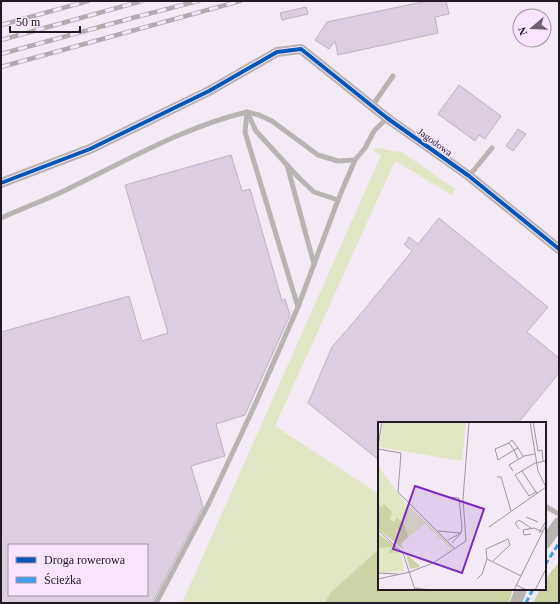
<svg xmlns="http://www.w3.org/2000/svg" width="560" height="604" font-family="Georgia,serif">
  <rect width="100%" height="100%" fill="#f4eaf6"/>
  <path fill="#e1e6c4" d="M378 148 392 151 402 152 455 189 452 195 395 161 275 426 379 494V549L330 593 325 603H182L381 155 372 150Z"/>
  <g fill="#ccd3a5">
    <path d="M379 549V589H513L509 603H325L330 593Z"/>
    <path d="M559 563V603H533L540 589H545C545 577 551 571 559 563Z"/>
  </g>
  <g fill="#ddcde0" stroke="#bbb3bd" fill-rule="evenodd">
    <path d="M427 1H446L449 14 435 17 438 33 338 55 335 41 329 49 315 40 327 22Z"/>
    <path d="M306 7 308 14 282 20 280 13Z"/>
    <path d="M459 85 501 116 485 139 479 135 475 141 438 114Z"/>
    <path d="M518 129 526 134 513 151 506 146Z"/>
    <path d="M231 155 242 191 250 189 282 301 285 299 290 315 245 415 216 424 225 456 191 466 203 507 152 603H1V332L129 296 142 341 168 333 125 185ZM9 545H147V595H9Z"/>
    <path d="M439 218 548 307 527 332 559 358V373L518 423H379V460L308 403 332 347 359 316 412 251 404 244 407 241 409 237 418 244Z"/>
  </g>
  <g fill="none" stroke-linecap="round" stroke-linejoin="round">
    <g stroke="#b8b4b2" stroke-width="5">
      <path d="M372 106 393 76"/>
      <path d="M287 165 314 264"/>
      <path d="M469 176 492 148"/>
      <path d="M1 218C23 208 46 200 68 189 126 161 184 127 247 112L256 131 299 178 314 192 338 200"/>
      <path d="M298 307 245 132 247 112 259 115 272 121 318 155 338 161 355 160"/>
      <path d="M545 506 559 514"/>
      <path d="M156 603 209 503 254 407 298 307 338 200 355 160 365 148 374 131 387 118"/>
    </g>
    <path stroke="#b8b4b2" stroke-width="10" d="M1 183 90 149 209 91 277 52 301 49 387 118 469 176 559 249"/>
    <g stroke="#b8b4b2" stroke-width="12">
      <path d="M545 543 559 523"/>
      <path d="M516 603 521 589"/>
    </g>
    <defs>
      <g id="rail">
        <path d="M1 25 88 1"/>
        <path d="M1 40 142 1"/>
        <path d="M1 54 136 17 198 1"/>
        <path d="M1 67 240 1"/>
      </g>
    </defs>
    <use href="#rail" stroke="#b0abad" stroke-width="4.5"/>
    <use href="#rail" stroke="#f8e4fc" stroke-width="3" stroke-dasharray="9" stroke-linecap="butt"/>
    <g stroke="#3ea2eb" stroke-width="3" stroke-dasharray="6 3" stroke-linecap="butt">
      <path d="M545 565 559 543"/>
      <path d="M526 603 533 589"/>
    </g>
    <defs>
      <path id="cycleway" d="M1 183 90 149 209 91 277 52 301 49 387 118 469 176 559 249"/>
    </defs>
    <use href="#cycleway" stroke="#f8e4fc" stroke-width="6"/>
    <use href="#cycleway" stroke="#0057b8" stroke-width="4"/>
  </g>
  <g text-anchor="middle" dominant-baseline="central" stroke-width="3" stroke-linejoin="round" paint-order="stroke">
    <g font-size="10" fill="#221924" stroke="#f8e4fc">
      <text transform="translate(435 142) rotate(36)">Jagodowa</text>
    </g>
  </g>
  <g transform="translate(378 422)">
    <rect width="168" height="168" fill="#f4eaf6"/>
    <path d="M5 0H88L84 39 1 25ZM0 44 28 82 74 124 73 127 67 131 72 126 47 102 30 115 22 98 19 96 16 100 11 97 14 90 6 83 4 85 0 82ZM0 111 23 132 27 149 0 151Z" fill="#e1e6c4"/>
    <path d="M0 82 3 85 6 82 14 90 12 97 16 100 19 96 26 101 30 115 23 122 26 128 0 107ZM0 111 17 124 21 130 10 131 14 125 0 126ZM28 132 41 143 42 145 32 147Z" fill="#ccd3a5"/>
    <path fill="none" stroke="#a096a2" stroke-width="1" d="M152 0 160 49 168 65M155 0 160 29 164 28 165 39M131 21 136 28 120 38 117 27ZM131 21 134 18 140 26M0 24 4 0M0 27 23 31 20 70 77 127M140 37 136 28 140 26 145 34M135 49 131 43 146 34 157 32M144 49 158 70M119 55H123L133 89M159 71 158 70 151 74 137 53 157 41 168 39M148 95 160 100M111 105 168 65M141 107 137 101 141 98 153 106M0 108 25 131 37 168M60 109 83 111 74 121M161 111 168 99M153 112 146 113 145 108 156 106 165 110M70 118 83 111 84 106 81 76 70 75M109 137 143 154M0 151 20 152M0 157 32 150 55 141 88 119 85 77 91 0M99 157 104 152 109 137 108 127 130 117 132 123 115 139M138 163 149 168M36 166 53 168M136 168 168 103M157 168 168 147"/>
    <path fill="#7b2cbf" fill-opacity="0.15" stroke="#7b2cbf" stroke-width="2" d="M37 64 106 87 84 151 15 127Z"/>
    <rect width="168" height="168" fill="none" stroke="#221924" stroke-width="2"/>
  </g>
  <rect width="560" height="604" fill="none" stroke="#221924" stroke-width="4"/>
  <rect x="8" y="544" width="140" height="52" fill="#f8e4fc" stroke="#a293a6"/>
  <rect x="16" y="557" width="20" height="6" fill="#0057b8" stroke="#a293a6"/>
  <text x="44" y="564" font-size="12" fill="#221924">Droga rowerowa</text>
  <rect x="16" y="577" width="20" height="6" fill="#3ea2eb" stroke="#a293a6"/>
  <text x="44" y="584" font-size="12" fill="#221924">Ścieżka</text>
  <g transform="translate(532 28) rotate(251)"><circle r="19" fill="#f8e4fc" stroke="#a293a6"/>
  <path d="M0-3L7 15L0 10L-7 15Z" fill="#6c626e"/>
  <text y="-6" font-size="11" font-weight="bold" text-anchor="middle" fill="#221924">N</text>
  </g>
  <path d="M10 26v6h70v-6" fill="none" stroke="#221924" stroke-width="2"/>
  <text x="16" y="26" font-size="12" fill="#221924" stroke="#f8e4fc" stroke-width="3" paint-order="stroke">50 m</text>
</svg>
